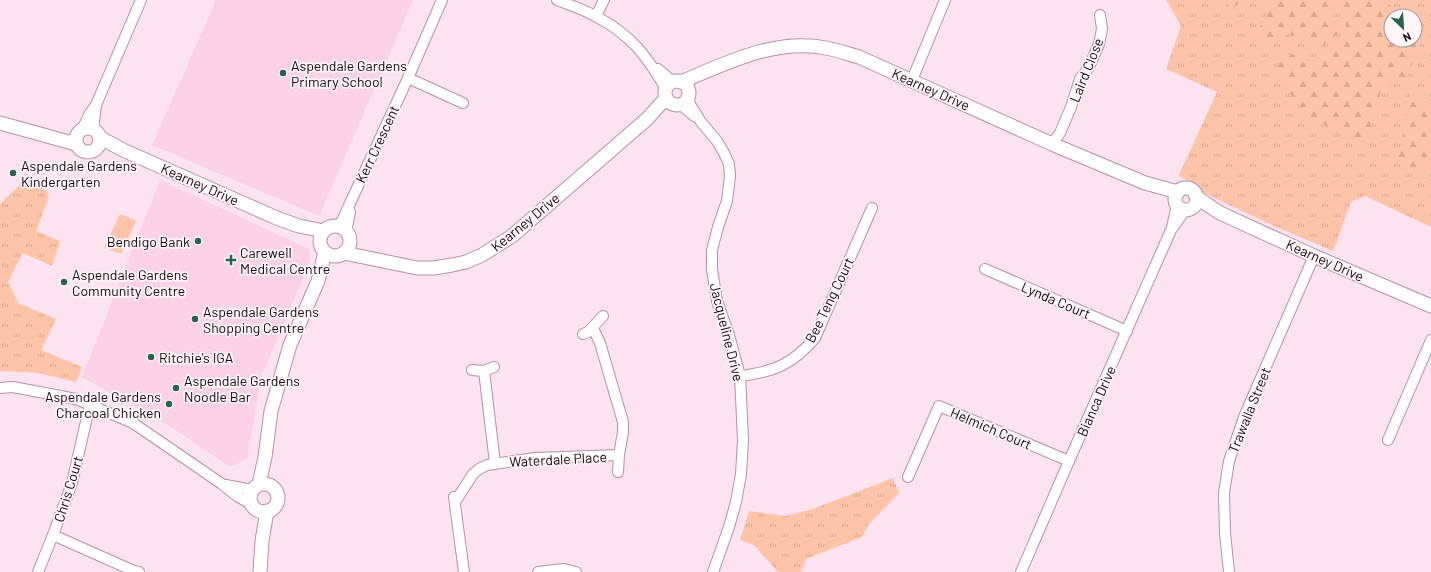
<svg xmlns="http://www.w3.org/2000/svg" width="1431" height="572" font-family="Barlow,sans-serif">
  <defs>
    <pattern id="grass-tufts" width="24" height="20" patternUnits="userSpaceOnUse"><rect width="24" height="20" fill="#fdc4a9"/><path d="M3 7l-1-3M5 7V3M7 7l1-3M15 17l-1-3M17 17v-4M19 17l1-3" fill="none" stroke="#d8a790"/></pattern>
    <pattern id="forest-firs" width="22" height="20" patternUnits="userSpaceOnUse"><rect width="22" height="20" fill="#fdc4a9"/><path d="M5 1l3.5 6h-7zM16 11l3.5 6h-7z" fill="#d8a790"/></pattern>
  </defs>
  <rect width="100%" height="100%" fill="#fde2ef"/>
  <g fill="#fbd1e6">
    <path d="M216 0H413L319 216 152 145Z"/>
    <path d="M160 180 309 249 310 263 262 375 247 458 230 467 171 427 82 377Z"/>
  </g>
  <g fill="url(#grass-tufts)" fill-rule="evenodd">
    <path d="M1166 0H1431V227L1365 196 1351 202 1333 251 1274 226 1202 192 1179 175 1217 92 1166 69 1181 26ZM1391 16H1415V40H1391Z"/>
    <path d="M29 176 47 192 49 197 36 231 60 241 52 266 23 253 8 282 18 303 56 319 41 350 82 367 76 382 38 373 0 371V204Z"/>
    <path d="M893 478 899 493 869 524 862 537 806 559 801 572H778L754 545 740 540 749 511 785 516 813 509Z"/>
  </g>
  <g fill="url(#forest-firs)">
    <path d="M1227 0H1242L1231 10Z"/>
    <path d="M1271 0H1335L1330 9 1338 33 1322 47 1289 34 1265 41 1253 40 1273 3Z"/>
    <path d="M1346 0H1385L1391 7 1406 16H1391V40H1415V21L1424 27 1417 54 1402 84 1384 81 1364 150 1327 126 1307 116 1276 74 1280 52 1317 60 1336 50 1346 26 1340 8Z"/>
    <path d="M1411 89 1427 104 1431 116V174L1398 162Z"/>
  </g>
  <path fill="#fdc4a9" d="M120 214 136 221 121 254 104 247Z"/>
  <g fill="none" stroke-linecap="round" stroke-linejoin="round">
    <defs>
      <g id="minor">
        <path d="M557 0C570 5 585 10 597 17 631 35 647 56 666 89"/>
        <path d="M596 16 604 0"/>
        <path d="M658 69 673 82"/>
        <path d="M408 78 463 103"/>
        <path d="M912 80 945 0"/>
        <path d="M687 99 701 122 717 141 724 153 729 164 730 176 727 201 718 227 712 250V269L717 301 729 335 740 376 743 440 741 474 736 502 729 527 713 572"/>
        <path d="M681 105 694 116"/>
        <path d="M82 130 90 113 96 105 141 0"/>
        <path d="M93 130 96 105"/>
        <path d="M1052 144 1060 133 1071 107 1080 79 1089 67 1099 44 1102 29 1100 15"/>
        <path d="M339 227 408 78 442 0"/>
        <path d="M1172 227 1177 205"/>
        <path d="M346 232 350 212"/>
        <path d="M985 269 1127 331"/>
        <path d="M583 334 588 332 603 316"/>
        <path d="M472 370 484 371 494 367"/>
        <path d="M484 371 495 463"/>
        <path d="M740 376C774 372 793 364 815 338L872 208"/>
        <path d="M0 388 13 387 76 399 133 423 222 484 237 496 251 504"/>
        <path d="M1388 440 1431 340"/>
        <path d="M618 472 619 455"/>
        <path d="M908 477 939 406 1069 461"/>
        <path d="M226 485 252 490"/>
        <path d="M454 497 464 572"/>
        <path d="M455 502 473 474 479 469 487 465 535 458 619 455 623 432V422L600 343 593 328"/>
        <path d="M53 535 134 571 139 572"/>
        <path d="M38 572 53 535 72 483 90 404"/>
        <path d="M538 572 564 569 576 572"/>
        <path d="M1021 572 1069 461 1171 230 1186 209"/>
        <path d="M1229 572 1225 533 1224 493 1229 461 1244 417 1314 256"/>
      </g>
      <g id="tertiary">
        <circle cx="677" cy="93" r="12"/>
        <path d="M681 82C726 63 775 38 826 48 837 50 848 54 859 57L1052 144 1145 183 1178 192"/>
        <path d="M0 123 76 144"/>
        <circle cx="88" cy="140" r="12"/>
        <path d="M99 137 123 150 279 219 299 226 324 231"/>
        <circle cx="1186" cy="199" r="11"/>
        <path d="M1196 197 1220 213 1314 256 1431 306"/>
        <circle cx="335" cy="241" r="15"/>
        <path d="M344 253 417 268H434L452 265 466 262 482 255 512 236 647 119 666 98"/>
        <circle cx="264" cy="498" r="14"/>
        <path d="M259 484 265 457 271 411 290 345 318 281 325 252"/>
        <path d="M260 572 262 541 267 511"/>
      </g>
    </defs>
    <use href="#minor" stroke="#b98fa4" stroke-width="12"/>
    <use href="#tertiary" stroke="#b98fa4" stroke-width="15"/>
    <use href="#minor" stroke="#fff" stroke-width="10"/>
    <use href="#tertiary" stroke="#fff" stroke-width="13"/>
  </g>
  <g fill="#27634e" stroke="#fef5f9" stroke-width="1.5">
    <circle cx="283" cy="73" r="4"/>
    <circle cx="13" cy="173" r="4"/>
    <circle cx="198" cy="241" r="4"/>
    <path d="M229 254h4v4h4v4h-4v4h-4v-4h-4v-4h4z"/>
    <circle cx="64" cy="282" r="4"/>
    <circle cx="195" cy="319" r="4"/>
    <circle cx="151" cy="357" r="4"/>
    <circle cx="176" cy="388" r="4"/>
    <circle cx="169" cy="404" r="4"/>
  </g>
  <g text-anchor="middle" dominant-baseline="central" stroke-width="3.5" stroke-linejoin="round" paint-order="stroke">
    <g font-size="14" fill="#16080f" stroke="#fef5f9" text-anchor="start">
      <text x="291" y="65">Aspendale Gardens<tspan x="291" dy="16">Primary School</tspan></text>
      <text x="21" y="165">Aspendale Gardens<tspan x="21" dy="16">Kindergarten</tspan></text>
      <text x="190" y="241" text-anchor="end">Bendigo Bank</text>
      <text x="240" y="252">Carewell<tspan x="240" dy="16">Medical Centre</tspan></text>
      <text x="72" y="274">Aspendale Gardens<tspan x="72" dy="16">Community Centre</tspan></text>
      <text x="203" y="311">Aspendale Gardens<tspan x="203" dy="16">Shopping Centre</tspan></text>
      <text x="159" y="357">Ritchie's IGA</text>
      <text x="184" y="380">Aspendale Gardens<tspan x="184" dy="16">Noodle Bar</tspan></text>
      <text x="161" y="396" text-anchor="end">Aspendale Gardens<tspan x="161" dy="16">Charcoal Chicken</tspan></text>
    </g>
    <g font-size="14" fill="#16080f" stroke="#fef5f9">
      <text transform="translate(1086 70) rotate(-68)">Laird Close</text>
      <text transform="translate(931 89) rotate(24)">Kearney Drive</text>
      <text transform="translate(377 144) rotate(-65)">Kerr Crescent</text>
      <text transform="translate(200 184) rotate(24)">Kearney Drive</text>
      <text transform="translate(525 222) rotate(-39)">Kearney Drive</text>
      <text transform="translate(1325 260) rotate(24)">Kearney Drive</text>
      <text transform="translate(829 300) rotate(-64)">Bee Teng Court</text>
      <text transform="translate(1056 300) rotate(23)">Lynda Court</text>
      <text transform="translate(727 332) rotate(76)">Jacqueline Drive</text>
      <text transform="translate(1096 401) rotate(-66)">Bianca Drive</text>
      <text transform="translate(1249 410) rotate(-68)">Trawalla Street</text>
      <text transform="translate(991 428) rotate(23)">Helmich Court</text>
      <text transform="translate(558 459) rotate(-3)">Waterdale Place</text>
      <text transform="translate(68 489) rotate(-73)">Chris Court</text>
    </g>
  </g>
  <g transform="translate(1403 28) rotate(155)"><circle r="19" fill="#fef5f9" stroke="#a1969b"/>
  <path d="M0-3L7 15L0 10L-7 15Z" fill="#27634e"/>
  <text y="-6" font-size="11" font-weight="bold" text-anchor="middle" fill="#16080f">N</text>
  </g>
</svg>
